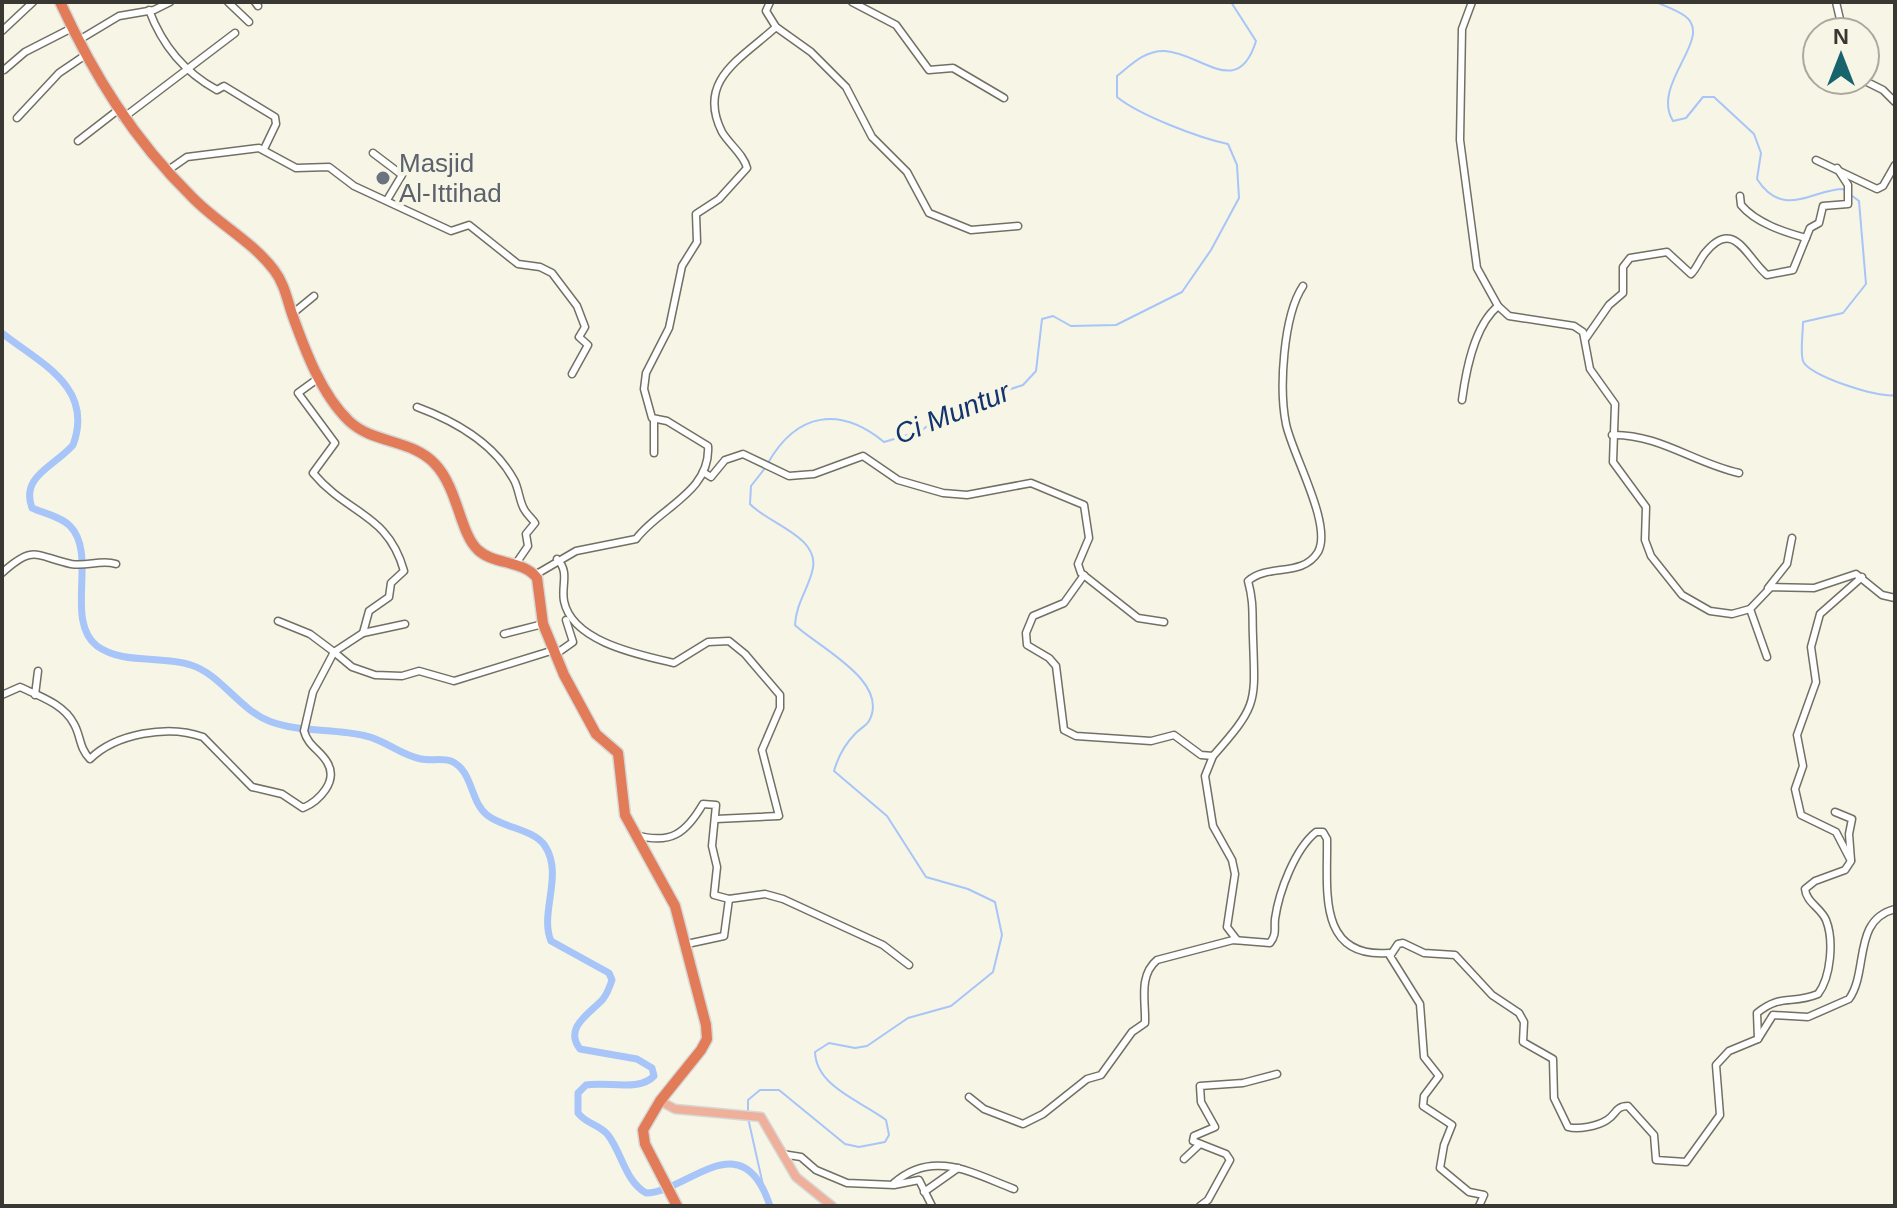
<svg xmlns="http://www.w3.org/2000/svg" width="1897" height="1208" font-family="Helvetica,sans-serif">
  <rect width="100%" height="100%" fill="#f7f5e6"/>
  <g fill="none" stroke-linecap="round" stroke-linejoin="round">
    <g stroke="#a7c5f8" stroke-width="2">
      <path d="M1656 2C1665 6 1677 10 1685 16 1715 38 1650 84 1673 121L1686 118 1703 97H1714L1754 134 1761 153 1757 179C1783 220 1813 189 1843 189L1859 201 1866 284 1843 313 1803 322C1803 334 1800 350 1803 361 1807 375 1880 399 1895 395"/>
      <path d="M768 463C797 412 840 406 884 442L921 431 941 415 965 404 1023 385 1036 371 1042 319 1053 316 1071 326 1116 325 1182 292 1211 250 1239 198 1237 165 1228 144C1199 138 1139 115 1117 97V76C1131 65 1145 50 1165 51 1201 53 1238 100 1256 41L1231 2"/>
      <path d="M748 1111V1100L760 1090H779L845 1144 859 1147 885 1142 889 1135 886 1120C863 1102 816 1087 815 1052L829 1043 855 1048 867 1046 908 1018 951 1006 993 972 1002 935 995 902 968 889 926 877 887 816 834 771C838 757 844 745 855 734 858 730 866 726 869 721 891 681 816 646 795 625 796 604 807 591 812 572 823 537 768 524 750 504L751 486 765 468"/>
      <path d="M748 1118 763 1185"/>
    </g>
    <path stroke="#a7c5f8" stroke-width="7" d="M2 333C38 362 95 386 73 445 55 466 20 476 32 508 43 513 62 517 70 526 98 554 64 621 97 646 123 665 162 655 191 665 220 674 239 709 269 721 299 733 335 728 366 736 385 740 400 755 421 759 430 761 442 758 451 761 473 770 470 802 487 815 503 828 534 829 545 846 564 875 539 913 551 941L609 973 612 980C610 986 607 994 603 999 591 1013 563 1027 580 1049L637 1059 652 1068 654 1076C639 1092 607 1081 586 1085L578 1093V1113C586 1124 599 1124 608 1135 622 1153 625 1181 646 1193 687 1193 742 1120 770 1206"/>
    <defs>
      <g id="minor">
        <path d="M228 2 249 22"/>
        <path d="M255 2 258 6"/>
        <path d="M770 2 766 11 776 27 811 52 846 87 872 137 907 172 929 213 971 230 1018 226"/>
        <path d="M852 2 896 25 929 70 953 68 1004 98"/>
        <path d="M1472 2 1462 29 1460 140 1477 268 1498 306 1509 316 1574 326 1583 332 1590 369 1615 404 1613 462 1646 507 1645 540 1651 556 1682 595 1710 611 1732 614 1750 609 1771 587 1814 588 1856 574 1882 595 1895 598"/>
        <path d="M1836 2 1843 32"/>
        <path d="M149 10C162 45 184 72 217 90L224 86 275 117 276 124 264 149"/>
        <path d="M2 31 33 2"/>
        <path d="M79 40 119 16 154 10 170 2"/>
        <path d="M4 70 25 52 72 28"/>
        <path d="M1863 80 1883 90 1895 102"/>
        <path d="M17 118 59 73 84 56"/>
        <path d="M123 118 235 33"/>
        <path d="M78 141 118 110"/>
        <path d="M373 153 402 175 387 200"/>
        <path d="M1816 160 1877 189 1883 186 1895 165"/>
        <path d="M167 171 187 157 259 148 296 168 329 167 354 186 451 231 469 225 518 264 540 267 552 273 577 306 585 327 579 337 588 345 572 374"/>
        <path d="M1740 196 1741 205C1756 223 1784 232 1806 238"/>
        <path d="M292 314 314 296"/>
        <path d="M1586 338 1609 305 1623 293V267L1630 258 1667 252 1691 274C1697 268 1700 259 1705 253 1734 217 1746 257 1767 275L1793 270 1810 228 1819 223 1823 206 1848 204V185L1837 168"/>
        <path d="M320 377 298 393 335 443 313 473C348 515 388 513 404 571L391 583 389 597 369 611 363 633"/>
        <path d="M1462 400C1466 370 1474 326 1498 306"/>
        <path d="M417 407C455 421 494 443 514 480 519 489 519 500 524 509 527 515 532 518 535 523L526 534 528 546 515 565"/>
        <path d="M654 419V453"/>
        <path d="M1612 435C1659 434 1694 463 1739 473"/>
        <path d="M703 472 711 477 725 460 743 454 789 476 814 474 863 456 898 480 943 493 967 495 1031 483 1084 505 1089 538 1078 564 1081 573 1138 618 1164 622"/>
        <path d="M557 559C570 572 561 585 564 601 572 642 640 655 674 663L708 642 729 641 745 654 780 695V708L762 750 779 816 716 819"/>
        <path d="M2 573C34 544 35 556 71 564 87 567 101 559 116 564"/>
        <path d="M535 575 576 551 636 539C659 508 711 492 708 446L667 421 652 418 644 389 646 373 669 328 682 266 697 242 696 214 719 199 747 168C744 155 729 144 722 132 696 80 741 59 776 27"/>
        <path d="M1084 575 1064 603 1033 616 1026 633 1027 645 1049 658 1056 666 1064 730 1076 736 1151 741 1174 735 1201 755 1213 756C1259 704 1255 703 1253 637 1252 614 1254 603 1248 581 1268 563 1302 578 1318 552 1333 525 1292 454 1286 424 1279 389 1283 316 1303 286"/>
        <path d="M1768 588 1787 564 1792 538"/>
        <path d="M1750 609 1767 657"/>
        <path d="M278 621 310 634 334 652 363 633 405 624"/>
        <path d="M504 634 543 624"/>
        <path d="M556 654 573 642 566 620"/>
        <path d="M2 695 20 687C39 696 64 704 74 724 81 736 79 748 90 759 115 734 168 724 203 737L252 787 282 794 303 808C319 801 339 781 327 762 320 750 308 746 304 731L313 692 334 652 352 667 375 675 402 676 419 671 454 681 554 650"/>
        <path d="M35 695 38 671"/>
        <path d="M1213 756 1205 776 1213 826 1232 860 1235 874 1227 927 1237 940"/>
        <path d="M1835 812 1852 819 1849 834 1851 860"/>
        <path d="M636 835C671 845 686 833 703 804L716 805 712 846 717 867 714 895 729 899 765 894 783 899 883 945 909 965"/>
        <path d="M687 944 724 936 729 899"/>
        <path d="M1758 1039 1757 1013C1782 993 1791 1005 1818 994 1831 977 1834 940 1826 920 1821 908 1806 902 1805 889L1815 881 1845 870 1851 861 1836 832 1801 815 1795 789 1803 766 1797 735 1816 682 1811 647 1820 614 1862 577"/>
        <path d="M969 1097 984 1109 1023 1124 1043 1114 1087 1079 1101 1075 1132 1032 1145 1023C1146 1002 1138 976 1157 960L1233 940 1270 943C1277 934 1274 929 1275 919 1279 891 1295 849 1316 832H1323L1327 839C1328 888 1316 959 1389 953"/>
        <path d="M782 1154 801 1157 816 1170 847 1183 894 1185 919 1180 932 1206"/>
        <path d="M1184 1159 1200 1144"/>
        <path d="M894 1183C933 1149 972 1173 1014 1189"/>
        <path d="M924 1192 958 1168"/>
        <path d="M1200 1206 1208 1200 1230 1160 1226 1154 1193 1141 1194 1136 1215 1127 1201 1102 1200 1086 1243 1083 1277 1074"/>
        <path d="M1479 1206 1484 1195 1469 1192 1440 1168 1444 1145 1452 1125 1423 1106 1424 1096 1439 1076 1424 1057 1420 1004 1390 956 1398 944 1403 943 1424 953 1455 955 1492 995 1519 1013 1524 1022 1523 1042 1553 1059 1554 1098 1568 1127C1578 1130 1598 1126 1607 1120 1617 1114 1615 1106 1628 1106L1654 1135 1656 1160 1686 1162 1720 1115 1716 1065 1729 1051 1758 1039 1773 1015 1808 1017 1849 999C1869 971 1852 920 1895 909"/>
      </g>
      <path id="major" d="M660 1101 675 1109 761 1117 796 1177 832 1206"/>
      <path id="highway" d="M60 2C94 76 134 140 192 197 217 223 252 241 274 270 284 283 287 299 292 314 305 350 321 394 349 421 373 444 412 439 435 464 458 488 460 534 478 550 494 565 523 560 537 578L543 624 564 675 596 734 618 753 625 815 675 906 706 1025 707 1039 701 1050 660 1101 643 1130 645 1144 677 1206"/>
    </defs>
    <use href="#minor" stroke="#727063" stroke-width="9"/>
    <use href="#major" stroke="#d7d7d6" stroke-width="11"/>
    <use href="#highway" stroke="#d7d7d6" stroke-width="13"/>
    <use href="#minor" stroke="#fff" stroke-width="6"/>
    <use href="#major" stroke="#eeb09b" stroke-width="8"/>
    <use href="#highway" stroke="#e27c58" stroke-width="10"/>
  </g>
  <circle fill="#6b7280" stroke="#f7f5e6" stroke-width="3" cx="383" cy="178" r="8"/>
  <g text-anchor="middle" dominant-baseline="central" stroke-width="8" stroke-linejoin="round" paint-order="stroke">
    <g font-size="26" fill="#5b616d" stroke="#f7f5e6" text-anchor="start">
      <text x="399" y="163">Masjid<tspan x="399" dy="30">Al-Ittihad</tspan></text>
    </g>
    <g font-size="28" font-style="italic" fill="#12336d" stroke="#f7f5e6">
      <text transform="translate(952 413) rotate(-22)">Ci Muntur</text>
    </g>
  </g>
  <rect width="1897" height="1208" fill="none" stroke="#383731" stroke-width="8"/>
  <g transform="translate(1841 56)"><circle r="38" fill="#f7f5e6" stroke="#aba99e" stroke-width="2"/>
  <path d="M0-6L14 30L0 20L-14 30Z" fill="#17646d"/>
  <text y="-12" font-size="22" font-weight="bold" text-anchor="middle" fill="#383731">N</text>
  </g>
</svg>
